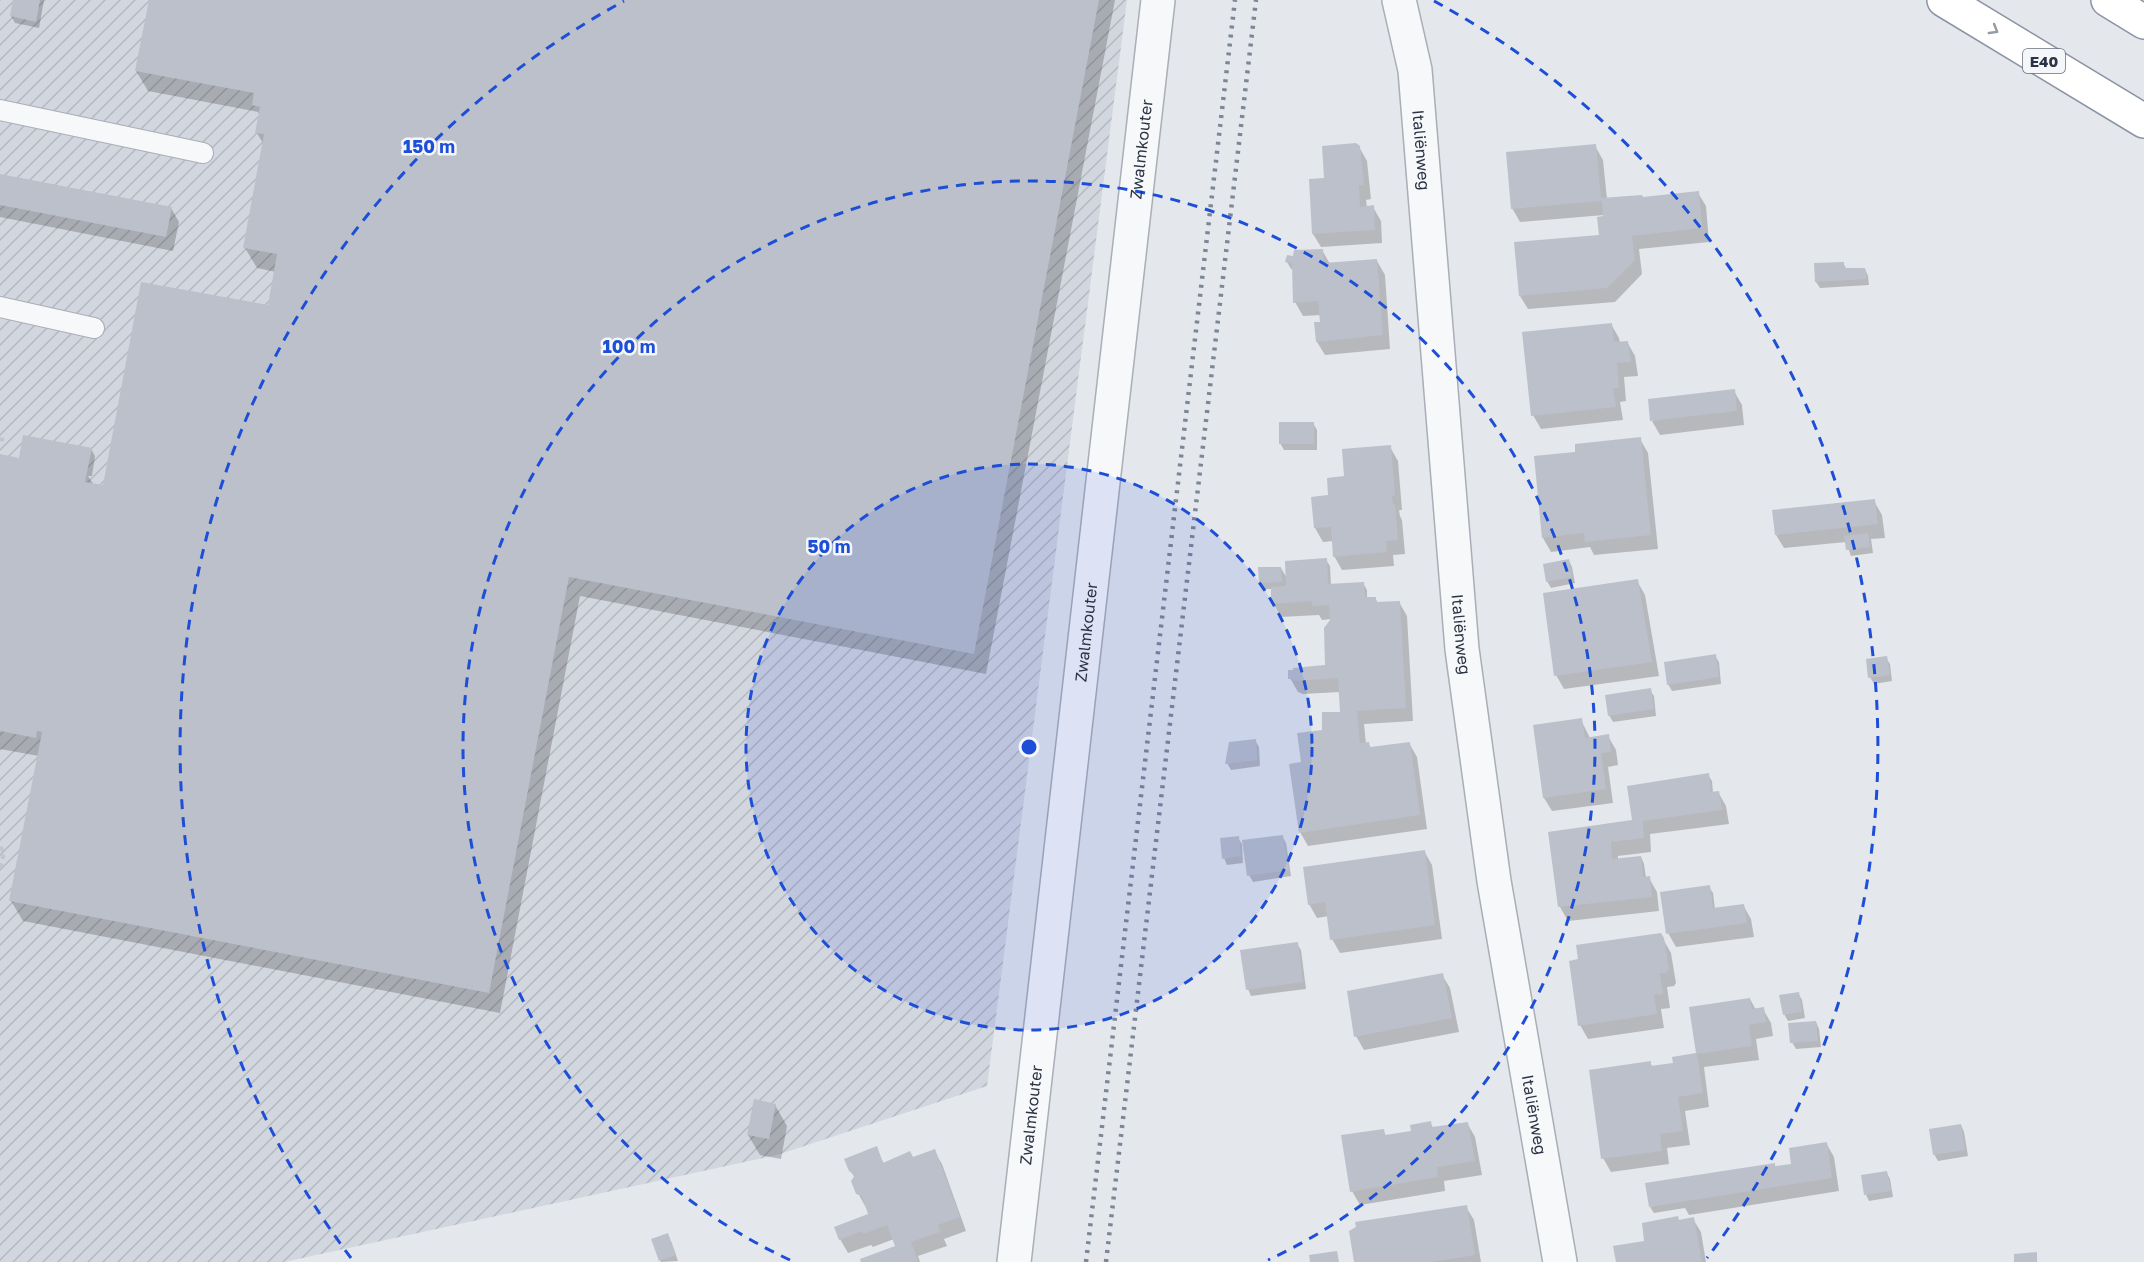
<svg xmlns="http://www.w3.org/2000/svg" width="2144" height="1262" font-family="'Golos Text',sans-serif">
  <defs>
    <pattern id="industrial-furrows" width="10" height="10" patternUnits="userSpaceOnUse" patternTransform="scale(1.5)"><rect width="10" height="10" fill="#d2d6de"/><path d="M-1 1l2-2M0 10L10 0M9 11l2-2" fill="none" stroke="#b4b8c0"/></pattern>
  </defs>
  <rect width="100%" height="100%" fill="#e4e7ec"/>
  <path fill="url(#industrial-furrows)" d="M0 0H1127L987 1086 777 1155 284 1262H0Z"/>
  <g fill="#0003">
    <path d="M15 0H44L39 28 15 23 11 16Z"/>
    <path d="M151 0H1115L986 674 580 596 500 1013 23 921 11 901 39 756 0 749V456L20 459 91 449 95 456 92 476H88L94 485 104 487 269 307 276 272 257 268 245 248 264 145 257 133 260 116 258 112 148 91 136 71Z"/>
    <path d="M1595 146 1603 160 1607 199 1643 198 1698 193 1706 206 1709 242 1639 249 1642 274 1615 302 1528 309 1520 296 1601 236 1604 215 1520 222 1512 208Z"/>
    <path d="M1359 147 1367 161 1371 199 1366 200 1367 208 1373 207 1381 221 1382 243 1321 247 1313 234 1326 179Z"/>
    <path d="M0 175 171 208 179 222 173 251 0 217Z"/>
    <path d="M1322 250 1330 264 1377 261 1385 275 1390 349 1325 355 1317 342 1322 323 1321 315 1303 316 1295 302 1294 269H1291L1287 262 1294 258Z"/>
    <path d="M1843 263 1847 270 1865 269 1868 276 1869 285 1820 288 1816 282 1815 264Z"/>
    <path d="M1611 324 1619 338 1620 343 1627 342 1635 356 1638 376 1624 377 1626 401 1620 402 1623 420 1541 429 1533 415Z"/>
    <path d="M1734 391 1742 405 1744 425 1660 435 1652 421Z"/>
    <path d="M1313 423 1317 430V450H1284L1280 443Z"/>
    <path d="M1640 439 1648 453 1658 549 1594 555 1590 547 1551 552 1543 538 1577 453Z"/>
    <path d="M1390 447 1398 461 1402 510H1399L1400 516 1402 520 1405 554 1393 555 1394 566 1342 570 1334 556 1333 541 1323 542 1315 528 1313 499 1330 496 1346 478Z"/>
    <path d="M1874 501 1882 515 1885 538 1871 539 1873 553 1851 556 1846 542 1784 548 1776 535Z"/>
    <path d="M1326 560 1330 566 1331 585 1363 583 1367 590V599L1375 598 1378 603 1399 602 1407 616 1413 721 1364 724 1366 744 1368 743 1371 748 1409 743 1417 757 1427 829 1308 846 1300 832 1303 764 1324 731 1342 713 1340 692 1303 694 1298 692 1290 678 1327 666 1332 619 1322 620 1319 615 1281 617 1273 603V589H1264L1260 583V569L1281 568 1288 580Z"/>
    <path d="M1569 561 1572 567 1575 583 1551 588 1547 581Z"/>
    <path d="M1637 581 1645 595 1659 676 1564 689 1556 675Z"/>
    <path d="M1715 656 1719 662 1721 684 1672 691 1668 684Z"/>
    <path d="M1886 658 1890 664 1892 681 1874 684 1870 677Z"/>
    <path d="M1650 690 1654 696 1656 716 1613 722 1609 715Z"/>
    <path d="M1581 720 1590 738 1608 736 1616 750 1618 765 1608 767 1613 803 1552 811 1544 798Z"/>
    <path d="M1255 740 1259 747 1260 766 1231 770 1227 763Z"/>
    <path d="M1708 775 1712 781 1713 793 1718 792 1726 806 1729 824 1650 834 1651 852 1618 856V859L1641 857 1644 864 1646 878H1649L1657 892 1659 911 1568 921 1560 907 1549 833 1634 821Z"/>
    <path d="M1282 836 1286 843 1291 876 1253 882 1249 875Z"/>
    <path d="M1238 838 1242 844 1243 863 1227 865 1224 858Z"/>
    <path d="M1424 851 1432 865 1442 939 1340 953 1332 939 1329 916 1317 918 1309 904Z"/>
    <path d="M1709 887 1713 893 1715 909 1743 905 1751 919 1754 937 1676 947 1668 933Z"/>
    <path d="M1663 939 1671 953 1676 983 1674 986 1667 987 1670 1008 1661 1009 1664 1028 1588 1039 1580 1025Z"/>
    <path d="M1297 944 1301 950 1306 989 1251 996 1248 989Z"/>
    <path d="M1442 975 1450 988 1459 1032 1364 1050 1356 1036Z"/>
    <path d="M1798 993 1802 1000 1805 1018 1788 1021 1784 1014Z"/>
    <path d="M1750 999 1756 1010 1763 1009 1771 1023 1773 1036 1756 1039 1759 1060 1704 1067 1709 1107 1685 1111 1690 1145 1667 1148 1669 1164 1611 1172 1603 1158 1650 1062 1653 1068 1675 1064 1674 1058 1697 1055 1691 1008Z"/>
    <path d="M1816 1022 1819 1029 1821 1047 1796 1049 1792 1042Z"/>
    <path d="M775 1105 787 1126 781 1159 760 1155 748 1135Z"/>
    <path d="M1430 1123 1434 1129 1467 1123 1475 1137 1482 1175 1444 1181 1445 1191 1360 1205 1352 1191 1383 1130 1386 1136 1412 1132Z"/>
    <path d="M1961 1125 1964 1132 1968 1156 1938 1161 1934 1154Z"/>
    <path d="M1826 1143 1834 1157 1839 1191 1689 1215 1685 1208 1654 1213 1650 1207 1776 1167 1792 1166Z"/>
    <path d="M876 1148 884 1164 913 1159 934 1151 942 1164 966 1231 944 1239 947 1246 918 1256 920 1262H863L897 1247 894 1239 873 1247 871 1245 848 1253 840 1239 870 1215 858 1193 855 1178 850 1170Z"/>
    <path d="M1886 1172 1890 1179 1893 1197 1869 1201 1866 1195Z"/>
    <path d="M1466 1207 1474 1220 1481 1262H1356Z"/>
    <path d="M1693 1219 1701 1232 1706 1262H1617L1680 1222Z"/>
    <path d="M653 1240 671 1241 678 1261 661 1262Z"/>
  </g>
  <g fill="#bbc0ca">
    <path d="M13 0H40L36 22 10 16Z"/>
    <path d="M149 0H1099L974 654 569 577 489 993 9 901 42 732 37 731 36 738 0 731V454L19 458 23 435 92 448 85 482 103 485 141 282 268 305 277 254 243 248 264 134 255 133 260 107 252 105 254 93 135 71Z"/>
    <path d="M1356 143 1360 146 1364 185 1359 186 1360 207 1374 205 1375 230 1312 234 1309 179 1324 178 1322 146Z"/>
    <path d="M1596 144 1601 198 1642 195 1643 197 1699 191 1702 228 1632 236 1635 260 1607 288 1519 296 1514 242 1599 235 1597 217 1603 216 1602 201 1511 209 1506 152Z"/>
    <path d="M0 174 172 207 166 237 0 205Z"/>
    <path d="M1323 249 1324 263 1377 259 1383 335 1316 342 1314 322H1320L1318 301 1293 303 1292 264 1285 262 1287 255 1293 256 1294 250Z"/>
    <path d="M1844 262V268H1865L1867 279 1815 282 1814 263Z"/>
    <path d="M1612 323 1614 342 1628 341 1631 362 1617 363 1619 388H1613L1616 407 1531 416 1522 332Z"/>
    <path d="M1735 389 1737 411 1650 421 1648 399Z"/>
    <rect x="1279" y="422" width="35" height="22"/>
    <path d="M1641 437 1651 535 1585 542 1584 533 1542 538 1534 456 1575 452V444Z"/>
    <path d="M1391 445 1395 496H1392L1393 504H1395L1398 540 1386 541 1387 552 1333 557 1331 527 1314 528 1311 497 1328 495 1327 478 1344 476 1342 449Z"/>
    <path d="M1875 499 1878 524 1775 535 1772 510Z"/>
    <path d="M1868 533 1870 547 1846 550 1844 536Z"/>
    <path d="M1327 558 1328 584 1364 582 1365 597H1376V602L1400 601 1406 708 1357 711 1360 743 1369 742 1370 747 1410 742 1420 815 1299 833 1289 764 1301 762 1297 733 1322 730V712H1340L1338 678 1293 681V679H1288V670H1293V668L1325 665 1324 628 1330 620 1329 605 1312 606V601L1271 604V587L1286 586 1285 561Z"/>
    <path d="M1569 559 1572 577 1546 582 1543 564Z"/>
    <path d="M1258 567H1281L1282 582 1259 583Z"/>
    <path d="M1638 579 1652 662 1554 676 1543 593Z"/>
    <path d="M1716 654 1719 677 1667 685 1664 662Z"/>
    <path d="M1887 656 1890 675 1868 678 1866 659Z"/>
    <path d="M1651 688 1654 709 1608 716 1605 695Z"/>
    <path d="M1582 718 1585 738 1609 734 1611 752 1601 753 1606 789 1543 798 1533 725Z"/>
    <path d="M1256 739 1257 760 1225 764 1229 742Z"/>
    <path d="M1709 773 1711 792 1719 791 1722 810 1643 821 1644 838 1611 842 1612 859 1641 856 1643 877 1650 876 1652 897 1558 907 1548 832 1632 820 1627 786Z"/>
    <path d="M1283 835 1289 870 1247 876 1242 840Z"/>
    <path d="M1239 836 1241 856 1222 859 1220 838Z"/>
    <path d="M1425 850 1435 925 1330 940 1325 902 1308 905 1303 867Z"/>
    <path d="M1710 885 1713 908 1744 904 1747 923 1666 934 1660 892Z"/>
    <path d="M1661 933 1664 938 1669 969 1666 973H1660L1663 994 1654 995 1657 1014 1578 1026 1569 961 1578 959 1576 945Z"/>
    <path d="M1298 942 1303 982 1246 990 1240 950Z"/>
    <path d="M1443 973 1452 1018 1354 1037 1347 991Z"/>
    <path d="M1799 992 1802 1012 1783 1015 1779 995Z"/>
    <path d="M1750 998 1752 1009 1764 1007 1766 1022 1749 1025 1752 1046 1697 1054 1703 1093 1678 1097 1683 1131 1660 1134 1662 1151 1601 1159 1589 1070 1651 1061V1066L1673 1063 1672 1057 1696 1053 1689 1007Z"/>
    <path d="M1816 1021 1818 1041 1790 1043 1788 1023Z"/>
    <path d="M754 1099 776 1104 769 1139 747 1135Z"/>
    <path d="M1431 1121 1432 1127 1468 1122 1475 1161 1437 1167 1438 1177 1350 1192 1341 1135 1384 1129 1385 1135 1411 1131 1410 1125Z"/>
    <path d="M1961 1124 1965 1150 1933 1155 1929 1129Z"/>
    <path d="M1827 1142 1832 1178 1649 1207 1645 1183 1775 1163V1166L1791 1164 1789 1148Z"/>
    <path d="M877 1146 883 1163 910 1151 913 1157 935 1149 960 1217 938 1225 940 1232 911 1242 918 1261 915 1262H861L860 1259 895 1246 887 1225 863 1234 862 1231 839 1240 834 1227 868 1214 862 1196 856 1194 851 1181 855 1175 849 1171 844 1159Z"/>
    <path d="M1887 1171 1891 1191 1864 1195 1861 1175Z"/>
    <path d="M1467 1205 1475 1255 1432 1262H1354L1349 1231 1356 1227 1355 1222Z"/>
    <path d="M1678 1216 1679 1220 1694 1217 1702 1262H1616L1613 1246 1644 1241 1642 1223Z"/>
    <path d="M668 1233 676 1255 659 1261 651 1239Z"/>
    <path d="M1337 1251 1339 1262H1310L1309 1255Z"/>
    <path d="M2037 1252V1262H2014V1254Z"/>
  </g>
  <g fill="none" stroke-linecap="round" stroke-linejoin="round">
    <defs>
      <g id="service">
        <path d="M0 110 203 153"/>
        <path d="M0 307 94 328"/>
      </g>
      <g id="minor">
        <path id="s1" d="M1399 0 1415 70 1462 649 1494 881 1560 1262"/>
        <path id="s2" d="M1014 1262 1158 0"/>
      </g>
      <g id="motorway">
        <path d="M1944 0 2144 121"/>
        <path d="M2108 0 2144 22"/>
      </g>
    </defs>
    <use href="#service" stroke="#a9aeb7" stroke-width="22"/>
    <use href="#minor" stroke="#a9aeb7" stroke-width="36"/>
    <use href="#motorway" stroke="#8b94a3" stroke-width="36"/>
    <g stroke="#c2c5cb" stroke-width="4" stroke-dasharray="4.5 4.5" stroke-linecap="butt">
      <path d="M0 439 4 440"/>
      <path d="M0 847 4 852 0 870"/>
    </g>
    <use href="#service" stroke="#f7f8fa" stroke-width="20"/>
    <use href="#minor" stroke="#f7f8fa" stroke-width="33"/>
    <use href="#motorway" stroke="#fff" stroke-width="33"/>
    <g stroke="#7d8696" stroke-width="4.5" stroke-dasharray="3 6" stroke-linecap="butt">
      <path d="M1086 1262 1235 0"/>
      <path d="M1106 1262 1256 0"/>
    </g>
  </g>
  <defs><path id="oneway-chevron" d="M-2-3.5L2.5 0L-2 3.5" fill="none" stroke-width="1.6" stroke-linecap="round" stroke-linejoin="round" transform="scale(1.5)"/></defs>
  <use stroke="#959aa2" href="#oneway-chevron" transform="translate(1994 30) rotate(31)"/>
  <circle cx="1029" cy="747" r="283" fill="#1d4ed8" fill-opacity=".12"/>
  <g fill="none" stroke="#1d4ed8" stroke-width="3" stroke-dasharray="10 8">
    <circle cx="1029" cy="747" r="283"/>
    <path d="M790 1260A566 566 0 1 1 1268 1260"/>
    <path d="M351 1258A849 849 0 0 1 624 1M1434 1A849 849 0 0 1 1707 1258"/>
  </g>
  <g text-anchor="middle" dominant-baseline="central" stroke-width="5" stroke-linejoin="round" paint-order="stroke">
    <rect fill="#f4f6f9" stroke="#676e7b" stroke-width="1.5" x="2023" y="49" width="42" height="24" rx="4.5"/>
    <g font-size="15" font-weight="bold" fill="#2b3445">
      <text x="2044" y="61">E40</text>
    </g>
    <g font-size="16" fill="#2b3445" stroke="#f4f6f9">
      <text stroke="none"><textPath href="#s2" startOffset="1120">Zwalmkouter</textPath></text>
      <text stroke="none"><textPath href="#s1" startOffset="152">Italiënweg</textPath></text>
      <text stroke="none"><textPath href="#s2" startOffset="634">Zwalmkouter</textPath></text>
      <text stroke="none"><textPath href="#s1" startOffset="638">Italiënweg</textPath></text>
      <text stroke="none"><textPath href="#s1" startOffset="1124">Italiënweg</textPath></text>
      <text stroke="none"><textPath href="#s2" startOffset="148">Zwalmkouter</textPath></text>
    </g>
  </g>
  <circle cx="1029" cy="747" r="9" fill="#1d4ed8" stroke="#f4f6f9" stroke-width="3"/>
  <g font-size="18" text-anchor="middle" font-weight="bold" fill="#1d4ed8" stroke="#f4f6f9" stroke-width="5" stroke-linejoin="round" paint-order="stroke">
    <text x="429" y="153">150 m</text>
    <text x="629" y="353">100 m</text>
    <text x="829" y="553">50 m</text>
  </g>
</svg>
